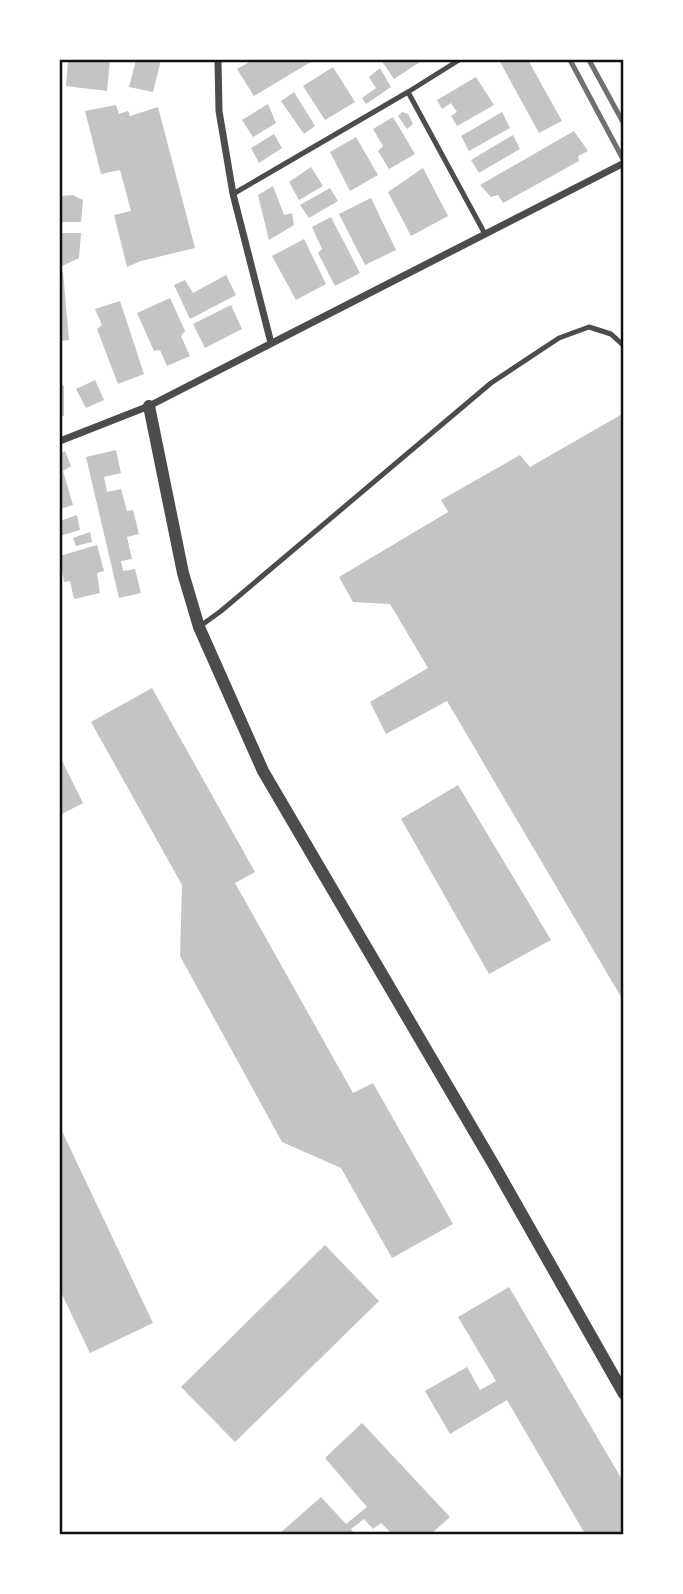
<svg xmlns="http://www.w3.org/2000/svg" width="683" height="1594" font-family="Jost,sans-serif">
  <rect width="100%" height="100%" fill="#fff"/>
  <g fill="#c4c4c4">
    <path d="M68 60H110L107 91 66 86Z"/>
    <path d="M136 60H161L153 92 129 87Z"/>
    <path d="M253 60H314L254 96 237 69Z"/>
    <path d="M381 60H423L394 79Z"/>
    <path d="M499 60H528L562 121 539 133Z"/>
    <path d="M333 67 355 102 325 120 303 86Z"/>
    <path d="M380 68 391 87 366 104 362 98 376 88 369 77Z"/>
    <path d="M476 77 494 105 457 126 451 116 457 112 451 103 442 109 437 100Z"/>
    <path d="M294 92 315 126 304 134 281 101Z"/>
    <path d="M268 104 276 123 253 137 242 120Z"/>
    <path d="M116 105 119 114 128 111 130 116 158 107 195 248 141 261 127 267 114 215 131 211 120 170 101 174 85 111Z"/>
    <path d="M402 112 408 114 413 124 407 129 398 116Z"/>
    <path d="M502 112 510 128 469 151 461 136Z"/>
    <path d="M393 117 415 154 389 169 378 151 383 146 373 129Z"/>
    <path d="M574 131 588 151 578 156 579 161 503 203 498 195 491 197 480 185Z"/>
    <path d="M274 134 282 148 259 163 251 148Z"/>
    <path d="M513 135 520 149 479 173 471 160Z"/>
    <path d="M356 137 378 175 350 191 330 152Z"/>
    <path d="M311 167 323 186 299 200 289 182Z"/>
    <path d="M423 168 448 216 411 236 388 192Z"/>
    <path d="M273 186 284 215 292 213 294 225 269 240 258 195Z"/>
    <path d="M330 188 338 201 309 218 300 205Z"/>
    <path d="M73 195 83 200 81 222H60V196Z"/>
    <path d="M371 198 396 250 365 265 339 214Z"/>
    <path d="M331 217 360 273 335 286 318 253 322 249 312 227Z"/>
    <path d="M61 233H81L79 258 60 267Z"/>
    <path d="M304 239 326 284 296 300 272 256Z"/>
    <path d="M60 272H63L69 340 60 341Z"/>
    <path d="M226 275 236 295 190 319 174 285 185 280 193 293Z"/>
    <path d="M170 298 185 331 181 336 190 356 167 366 160 350 154 351 137 313Z"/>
    <path d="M120 301 144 374 118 384 97 329 102 325 95 309Z"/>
    <path d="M231 305 242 329 205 348 193 324Z"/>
    <path d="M95 380 104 400 86 408 76 389Z"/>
    <path d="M60 382 64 386V416H60Z"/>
    <path d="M624 413V1002L447 701 386 734 370 702 428 668 390 604 353 602 339 577 448 512 441 500 520 455 530 467Z"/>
    <path d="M116 450 121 473 104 477 107 492 121 489 127 511 133 510 139 534 127 537 132 559 121 561 123 571 135 569 141 593 119 598 86 457Z"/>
    <path d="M65 451 71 466 63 471 73 505 60 509V453Z"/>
    <path d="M77 515 80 530 60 536V521Z"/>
    <path d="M90 532 92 542 76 546 73 538Z"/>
    <path d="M97 545 104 571 97 573 100 593 74 599 70 581 64 582 60 556Z"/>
    <path d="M152 688 255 872 235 883 353 1093 373 1083 453 1224 392 1258 341 1168 282 1142 180 956 182 885 91 722Z"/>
    <path d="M60 757 83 803 60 815Z"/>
    <path d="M458 785 551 940 489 974 401 819Z"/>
    <path d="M60 1127 153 1323 90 1353 60 1290Z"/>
    <path d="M325 1245 379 1301 235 1442 181 1387Z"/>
    <path d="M509 1287 624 1483V1534H585L507 1400 450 1434 425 1391 467 1367 480 1390 496 1381 458 1317Z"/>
    <path d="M362 1423 450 1517 431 1534H392L381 1523 373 1529 364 1519 351 1529 355 1534H279L321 1497 346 1524 367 1507 325 1458Z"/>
  </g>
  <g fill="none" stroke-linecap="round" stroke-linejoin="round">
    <g stroke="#4c4c4c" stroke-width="5">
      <path d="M408 92 485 234"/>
      <path d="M233 194 408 92 459 60"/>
      <path d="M199 627 221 611 491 383 559 338 589 327 611 334 624 346"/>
    </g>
    <g stroke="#4c4c4c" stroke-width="7">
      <path d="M218 60 219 111 233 194 271 343"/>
      <path d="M60 441 149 406 624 163"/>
    </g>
    <path stroke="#4c4c4c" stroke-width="12" d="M149 406 183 573 199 627 263 771 495 1167 624 1394"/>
    <g stroke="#707070" stroke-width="5">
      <path d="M570 60 624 161"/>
      <path d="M589 60 624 124"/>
    </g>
  </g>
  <rect width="683" height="1594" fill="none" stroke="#ffffff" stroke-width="122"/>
  <rect x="61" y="61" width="561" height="1472" fill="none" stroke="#111" stroke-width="2.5"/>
</svg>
